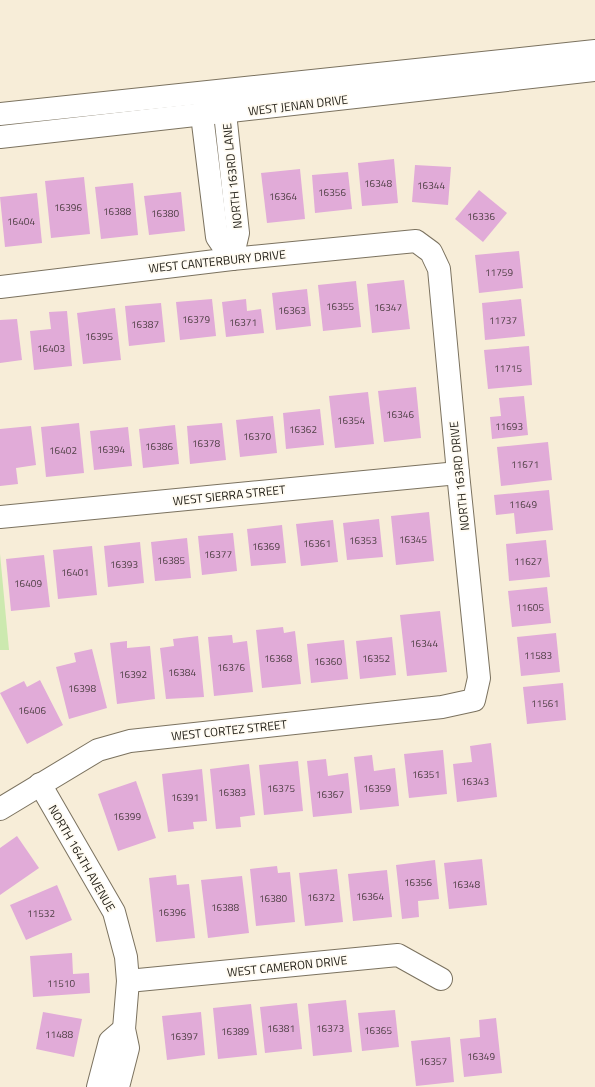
<svg xmlns="http://www.w3.org/2000/svg" width="595" height="1087" font-family="'Titillium Web',sans-serif">
  <rect width="100%" height="100%" fill="#f7edd8"/>
  <path fill="#cce9af" d="M0 555V554L9 650H0Z"/>
  <g fill="#e1abd8">
    <path d="M394 159 398 203 362 206 358 163Z"/>
    <path d="M415 165 451 167 448 205 412 202Z"/>
    <path d="M300 169 305 219 267 223 261 173Z"/>
    <path d="M348 172 352 209 315 213 312 175Z"/>
    <path d="M84 177 90 234 51 238 45 181Z"/>
    <path d="M133 183 138 235 101 239 95 187Z"/>
    <path d="M479 190 507 213 483 242 455 219Z"/>
    <path d="M181 192 185 231 149 235 144 196Z"/>
    <path d="M37 193 42 243 5 247 0 197Z"/>
    <path d="M519 251 523 288 479 293 475 255Z"/>
    <path d="M404 280 410 329 372 333 367 284Z"/>
    <path d="M356 281 361 327 323 331 318 285Z"/>
    <path d="M307 289 311 326 276 330 272 293Z"/>
    <path d="M212 299 216 336 180 340 176 302Z"/>
    <path d="M246 299 247 311 261 309 264 333 226 337 222 302Z"/>
    <path d="M521 299 525 336 485 340 482 303Z"/>
    <path d="M161 303 165 342 129 346 125 306Z"/>
    <path d="M115 308 121 360 83 364 77 313Z"/>
    <path d="M67 311 72 366 34 370 30 331 51 329 49 312Z"/>
    <path d="M17 319 22 360 0 363V320Z"/>
    <path d="M529 346 532 385 488 389 484 350Z"/>
    <path d="M416 387 421 438 384 442 378 391Z"/>
    <path d="M368 392 374 444 335 448 329 396Z"/>
    <path d="M524 396 528 435 492 439 490 417 501 416 499 398Z"/>
    <path d="M320 409 324 445 286 449 283 413Z"/>
    <path d="M273 416 277 453 240 457 236 420Z"/>
    <path d="M79 423 84 473 46 477 41 427Z"/>
    <path d="M222 423 226 460 190 464 187 426Z"/>
    <path d="M175 425 179 464 143 468 139 429Z"/>
    <path d="M31 426 36 465 16 468 18 484 0 486V429Z"/>
    <path d="M128 427 132 466 94 470 90 431Z"/>
    <path d="M548 442 552 480 501 486 497 447Z"/>
    <path d="M549 490 553 530 516 534 514 513 496 515 494 495Z"/>
    <path d="M429 512 434 561 396 565 391 516Z"/>
    <path d="M379 519 383 557 347 560 343 523Z"/>
    <path d="M333 520 338 562 301 566 296 524Z"/>
    <path d="M282 525 286 563 251 566 247 529Z"/>
    <path d="M233 533 237 571 202 575 198 536Z"/>
    <path d="M187 538 191 578 155 581 151 542Z"/>
    <path d="M546 540 550 577 509 581 506 544Z"/>
    <path d="M140 542 144 583 108 587 104 546Z"/>
    <path d="M92 546 97 595 58 599 53 550Z"/>
    <path d="M44 555 50 607 11 611 6 559Z"/>
    <path d="M547 587 551 623 512 627 508 591Z"/>
    <path d="M440 611 447 672 407 676 400 615Z"/>
    <path d="M283 627 284 633 295 631 301 684 262 688 256 630Z"/>
    <path d="M556 633 560 672 521 676 517 637Z"/>
    <path d="M232 635 233 643 247 641 253 692 214 696 208 637Z"/>
    <path d="M198 636 204 697 166 699 160 648 174 646 173 639Z"/>
    <path d="M392 637 396 675 360 679 356 641Z"/>
    <path d="M344 640 348 679 311 683 307 644Z"/>
    <path d="M127 641V648L150 646 155 699 117 704 110 643Z"/>
    <path d="M92 649 107 708 69 719 56 667 76 662 74 653Z"/>
    <path d="M40 680 63 725 27 744 0 693 24 681 27 687Z"/>
    <path d="M563 683 566 720 527 724 523 687Z"/>
    <path d="M491 743 497 797 457 802 453 764 472 762 470 746Z"/>
    <path d="M443 750 447 794 409 798 404 754Z"/>
    <path d="M372 755 374 771 395 768 399 806 360 810 354 757Z"/>
    <path d="M326 759 328 776 348 773 352 813 313 817 307 761Z"/>
    <path d="M298 761 303 811 264 815 259 765Z"/>
    <path d="M249 764 255 815 240 817 241 827 216 829 210 769Z"/>
    <path d="M202 769 207 821 193 822 194 829 168 832 162 774Z"/>
    <path d="M136 781 156 838 118 851 98 794Z"/>
    <path d="M17 836 39 868 0 895V848Z"/>
    <path d="M482 859 487 905 449 909 444 863Z"/>
    <path d="M435 860 439 899 418 901 419 917 402 919 396 865Z"/>
    <path d="M277 866 278 873 290 872 295 922 256 926 250 869Z"/>
    <path d="M337 869 343 922 305 926 299 873Z"/>
    <path d="M387 870 392 917 353 921 348 874Z"/>
    <path d="M176 875 177 885 189 884 195 938 156 942 149 878Z"/>
    <path d="M242 876 249 933 208 938 201 880Z"/>
    <path d="M57 885 72 920 26 940 10 905Z"/>
    <path d="M72 953 73 974 89 973 90 993 33 997 30 956Z"/>
    <path d="M346 1000 352 1052 313 1056 308 1004Z"/>
    <path d="M297 1003 302 1049 265 1053 260 1007Z"/>
    <path d="M251 1004 257 1055 218 1059 213 1008Z"/>
    <path d="M395 1010 399 1047 362 1051 358 1013Z"/>
    <path d="M43 1012 82 1019 74 1057 36 1049Z"/>
    <path d="M201 1012 205 1055 167 1060 162 1016Z"/>
    <path d="M496 1018 502 1073 464 1077 460 1039 480 1037 479 1020Z"/>
    <path d="M450 1037 454 1082 416 1086 411 1041Z"/>
  </g>
  <g fill="none" stroke-linecap="round" stroke-linejoin="round">
    <defs>
      <g id="minor">
        <path d="M217 101 225 113 238 233 232 259"/>
        <path d="M207 102 202 115 217 237 232 259"/>
        <path d="M0 114 595 51"/>
        <path d="M0 137 595 70"/>
        <path d="M0 287 232 259 416 241 431 252 439 269 458 473 479 678 474 700 442 707 130 741 98 750 0 809"/>
        <path d="M0 517 458 473"/>
        <path d="M40 784 114 912 126 957 128 981 124 1029 128 1048 118 1087"/>
        <path d="M128 981 398 955 441 979"/>
        <path d="M98 1087 110 1041 124 1029"/>
      </g>
    </defs>
    <use href="#minor" stroke="#7b725f" stroke-width="24"/>
    <use href="#minor" stroke="#fff" stroke-width="22"/>
  </g>
  <g text-anchor="middle" dominant-baseline="central" stroke-width="3.5" stroke-linejoin="round" paint-order="stroke">
    <g font-size="10" fill="#504046">
      <text x="378" y="183">16348</text>
      <text x="431" y="185">16344</text>
      <text x="332" y="192">16356</text>
      <text x="283" y="196">16364</text>
      <text x="68" y="207">16396</text>
      <text x="117" y="211">16388</text>
      <text x="165" y="213">16380</text>
      <text x="481" y="216">16336</text>
      <text x="21" y="221">16404</text>
      <text x="499" y="272">11759</text>
      <text x="340" y="306">16355</text>
      <text x="388" y="307">16347</text>
      <text x="292" y="310">16363</text>
      <text x="196" y="319">16379</text>
      <text x="503" y="320">11737</text>
      <text x="243" y="322">16371</text>
      <text x="145" y="324">16387</text>
      <text x="99" y="336">16395</text>
      <text x="51" y="348">16403</text>
      <text x="508" y="368">11715</text>
      <text x="400" y="414">16346</text>
      <text x="351" y="420">16354</text>
      <text x="509" y="426">11693</text>
      <text x="303" y="429">16362</text>
      <text x="257" y="436">16370</text>
      <text x="206" y="443">16378</text>
      <text x="159" y="446">16386</text>
      <text x="111" y="449">16394</text>
      <text x="63" y="450">16402</text>
      <text x="525" y="464">11671</text>
      <text x="523" y="504">11649</text>
      <text x="413" y="539">16345</text>
      <text x="363" y="540">16353</text>
      <text x="317" y="543">16361</text>
      <text x="266" y="546">16369</text>
      <text x="218" y="554">16377</text>
      <text x="171" y="560">16385</text>
      <text x="528" y="561">11627</text>
      <text x="124" y="564">16393</text>
      <text x="75" y="572">16401</text>
      <text x="28" y="583">16409</text>
      <text x="530" y="607">11605</text>
      <text x="424" y="643">16344</text>
      <text x="538" y="655">11583</text>
      <text x="278" y="658">16368</text>
      <text x="376" y="658">16352</text>
      <text x="328" y="661">16360</text>
      <text x="231" y="667">16376</text>
      <text x="182" y="672">16384</text>
      <text x="133" y="674">16392</text>
      <text x="82" y="688">16398</text>
      <text x="545" y="703">11561</text>
      <text x="32" y="710">16406</text>
      <text x="426" y="774">16351</text>
      <text x="475" y="781">16343</text>
      <text x="281" y="788">16375</text>
      <text x="377" y="788">16359</text>
      <text x="232" y="792">16383</text>
      <text x="330" y="794">16367</text>
      <text x="185" y="797">16391</text>
      <text x="127" y="816">16399</text>
      <text x="418" y="882">16356</text>
      <text x="466" y="884">16348</text>
      <text x="370" y="896">16364</text>
      <text x="321" y="897">16372</text>
      <text x="273" y="898">16380</text>
      <text x="225" y="907">16388</text>
      <text x="172" y="912">16396</text>
      <text x="41" y="913">11532</text>
      <text x="61" y="983">11510</text>
      <text x="281" y="1028">16381</text>
      <text x="330" y="1028">16373</text>
      <text x="378" y="1030">16365</text>
      <text x="235" y="1031">16389</text>
      <text x="59" y="1034">11488</text>
      <text x="184" y="1036">16397</text>
      <text x="481" y="1056">16349</text>
      <text x="433" y="1061">16357</text>
    </g>
    <g font-size="12" fill="#201d15" stroke="#fffbf2">
      <text transform="translate(298 105) rotate(-7)">WEST JENAN DRIVE</text>
      <text transform="translate(232 176) rotate(-96)">NORTH 163RD LANE</text>
      <text transform="translate(217 261) rotate(-6)">WEST CANTERBURY DRIVE</text>
      <text transform="translate(459 476) rotate(-96)">NORTH 163RD DRIVE</text>
      <text transform="translate(229 495) rotate(-6)">WEST SIERRA STREET</text>
      <text transform="translate(229 730) rotate(-6)">WEST CORTEZ STREET</text>
      <text transform="translate(82 858) rotate(60)">NORTH 164TH AVENUE</text>
      <text transform="translate(287 966) rotate(-6)">WEST CAMERON DRIVE</text>
    </g>
  </g>
</svg>
